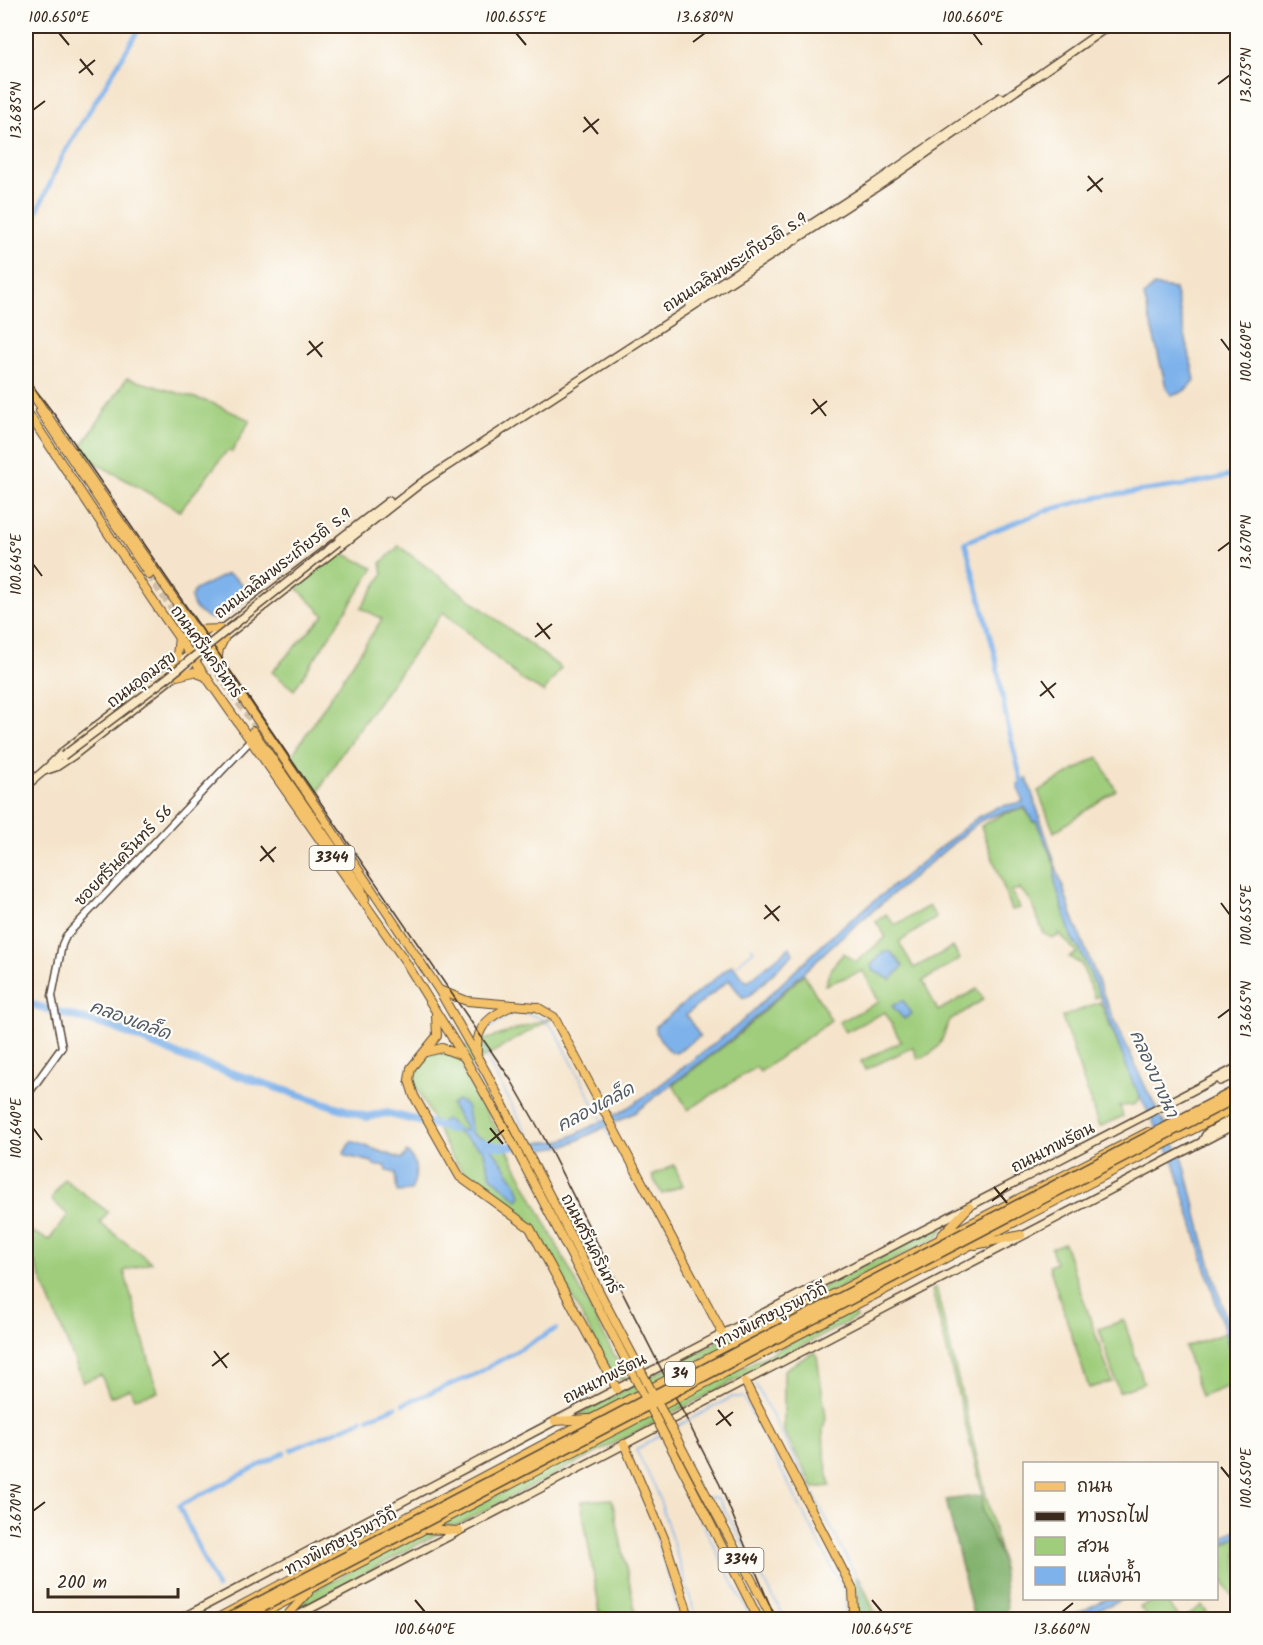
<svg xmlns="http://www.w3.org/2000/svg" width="1263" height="1645" font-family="Kalam,'Playpen Sans Thai',sans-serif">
  <rect width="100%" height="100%" fill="#fdfcf7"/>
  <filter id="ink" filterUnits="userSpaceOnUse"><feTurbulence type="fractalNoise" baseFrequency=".0167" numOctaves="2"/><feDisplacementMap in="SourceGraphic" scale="12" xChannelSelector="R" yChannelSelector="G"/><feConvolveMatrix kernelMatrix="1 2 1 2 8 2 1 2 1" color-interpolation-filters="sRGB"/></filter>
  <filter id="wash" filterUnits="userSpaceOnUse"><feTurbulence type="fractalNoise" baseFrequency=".008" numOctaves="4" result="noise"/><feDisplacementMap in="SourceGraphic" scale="24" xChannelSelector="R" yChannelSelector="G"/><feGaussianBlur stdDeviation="1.35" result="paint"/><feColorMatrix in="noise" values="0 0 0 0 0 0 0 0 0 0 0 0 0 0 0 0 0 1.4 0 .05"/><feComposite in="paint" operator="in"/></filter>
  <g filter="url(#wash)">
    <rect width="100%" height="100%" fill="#f5e4cb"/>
    <g fill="#9fcd7b" stroke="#6d7c4c" stroke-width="1.5">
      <path d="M127 378 212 403 250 420 232 452 227 451 180 511 87 458 81 447Z"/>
      <path d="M399 546 561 668 544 692 522 680 443 612 341 754 314 799 289 760 382 619 361 608 383 574 381 563Z"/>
      <path d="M338 551 374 568 294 690 272 672 324 615 294 585Z"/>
      <path d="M1098 757 1116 790 1054 832 1038 791Z"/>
      <path d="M1025 809 1033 822 1036 821 1055 865V882L1072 939 1080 950 1100 996 1095 998 1081 964 1069 957 1077 953 1059 933 1057 937 1052 938 1044 934 1030 900 1020 889 1011 891 1020 908 1012 910 981 826 1003 814Z"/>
      <path d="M929 906 936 918 899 942 914 968 953 947 960 959 923 981 938 1011 977 989 984 999 948 1022C943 1041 938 1053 918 1059L913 1047 865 1070 861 1061 901 1042 885 1012 845 1032 839 1022 879 1002 863 971 825 985 831 968 844 953 856 962 886 937 876 922 886 914 895 925Z"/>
      <path d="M804 974 831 1020 760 1072 756 1067 688 1110 673 1085 736 1037Z"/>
      <path d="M1100 1002 1140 1096C1137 1109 1130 1104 1120 1106L1123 1116 1099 1127 1062 1017Z"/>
      <path d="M554 1017 462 1070 502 1139 625 1376 623 1379 614 1378 552 1258 531 1224 517 1210 467 1175 451 1156 414 1082 415 1069 430 1054 445 1053Z"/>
      <path d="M674 1165 683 1185 662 1194 652 1176Z"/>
      <path d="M64 1179 108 1212 100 1223 151 1262 124 1271 158 1392 135 1398 130 1389 110 1397 101 1375 83 1382 35 1263 26 1266V1229L49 1240 68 1215 51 1199Z"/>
      <path d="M944 1224 941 1233 936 1238 595 1415 573 1417Z"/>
      <path d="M1064 1243 1112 1382 1089 1388 1049 1266 1056 1263 1051 1248Z"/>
      <path d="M936 1287 1001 1558 982 1511 983 1495 932 1290Z"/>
      <path d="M852 1311 856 1318 461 1523 454 1526 442 1523Z"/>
      <path d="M1124 1320 1144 1383 1119 1392 1099 1329Z"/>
      <path d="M1225 1333 1237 1373V1383L1201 1397 1185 1347Z"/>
      <path d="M814 1352 817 1356 826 1418 823 1429 824 1451 830 1486 814 1488 784 1432V1370Z"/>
      <path d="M612 1499 637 1619H601L581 1501Z"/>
      <path d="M428 1530 441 1532 292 1613 311 1592Z"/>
      <path d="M1237 1537V1603L1217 1571 1216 1550Z"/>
      <path d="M855 1577H859L876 1615 857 1619 859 1598Z"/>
      <path d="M1158 1599H1165L1179 1619H1149L1140 1607Z"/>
      <path d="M1202 1605 1211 1619H1183H1184Z"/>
    </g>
    <path fill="#7fb06b" stroke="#5d6d44" stroke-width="1.5" d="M983 1495 982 1511 1001 1558 1007 1608 1004 1619H974L946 1500Z"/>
    <g fill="#7eb2eb" stroke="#5c6e84" stroke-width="1.5">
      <path d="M1153 286 1175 289 1195 380C1189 388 1181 395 1171 395L1166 387 1144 296Z"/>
      <path d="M227 574C238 578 249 588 245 600 229 612 219 628 200 613 194 609 192 604 191 597L195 590Z"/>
      <path d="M1027 778 1072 915 1106 1001 1146 1088 1183 1159 1204 1242 1237 1355V1373L1174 1162 1132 1081 1100 996 1080 950 1072 939 1055 882V865L1036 821 1033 822 1025 807 1001 813 980 821 838 940 734 1037 634 1113 568 1145 531 1151 528 1143 562 1141 621 1112 651 1092 738 1025 837 931 978 817 998 807 1023 802 1018 785Z"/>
      <path d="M790 947 793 954 749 996 743 998 729 980 686 1015 700 1036 676 1053 669 1051 655 1032 656 1026 732 965 747 982Z"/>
      <path d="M884 952H891L903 966 891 980 874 971 871 965Z"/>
      <path d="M903 1000 912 1014 904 1019 892 1006Z"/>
      <path d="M458 1100 466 1105 472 1134 487 1140 518 1186 521 1196 518 1200 491 1176 483 1150 442 1122 446 1119 460 1130H467L451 1105Z"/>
      <path d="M351 1141 402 1159 407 1152C419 1163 417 1177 411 1191L397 1192 395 1173 387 1171 386 1166H374L372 1162 346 1156 344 1153Z"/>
      <path d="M1237 1529V1536L1217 1547V1540Z"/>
      <path d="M1106 1599H1123L1077 1619H1066Z"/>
    </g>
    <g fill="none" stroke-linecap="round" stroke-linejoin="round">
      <g stroke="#7eb2eb" stroke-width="1.5">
        <path d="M734 967 754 950 751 947"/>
        <path d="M483 1032 514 1012C533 1014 546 1017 557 1034L603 1122"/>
        <path d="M481 1042 487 1059 533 1144"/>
        <path d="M605 1127 611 1139"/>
        <path d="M756 1385 861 1585 865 1608 862 1620"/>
        <path d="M674 1428 732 1397H743L846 1594 844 1620"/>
        <path d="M662 1434 636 1450 657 1491 697 1620"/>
        <path d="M710 1497 718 1498 786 1620"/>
        <path d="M698 1504 694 1507 752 1620"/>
        <path d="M654 1528 681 1620"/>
      </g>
      <g stroke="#7eb2eb" stroke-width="4.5">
        <path d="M26 236 64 153 141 26"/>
        <path d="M1023 787 1007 722 995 655 965 542 1048 510 1098 497 1186 485 1238 474"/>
        <path d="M403 1404 474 1375 556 1329"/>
        <path d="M368 1418 396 1407"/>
        <path d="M291 1450 362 1420"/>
        <path d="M217 1588 179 1506 284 1453"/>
      </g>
      <g stroke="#7eb2eb" stroke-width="8">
        <path d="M26 1003 115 1028 188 1059 367 1117 385 1113 453 1129"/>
        <path d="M483 1142 497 1146 539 1147"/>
      </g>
    </g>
  </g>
  <g filter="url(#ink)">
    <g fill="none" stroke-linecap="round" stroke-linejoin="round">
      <path stroke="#d0bfa8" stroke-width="8" stroke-dasharray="8 4" stroke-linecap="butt" d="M149 575 257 728"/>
      <defs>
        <path id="tertiary" d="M26 1097 62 1047 52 996 62 945 66 936 251 740"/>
        <g id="secondary">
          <path d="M689 303 875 183 1000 97"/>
          <path d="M44 771 56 767 74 755 421 483 892 177 1109 26"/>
          <path d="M44 771 65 750 389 501"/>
          <path d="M26 786 46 769"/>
          <path d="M1220 1081 1238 1073"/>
          <path d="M1202 1142 1207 1133 1238 1115"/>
          <path d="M178 1620 555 1421 1238 1067"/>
          <path d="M289 1620 1238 1123"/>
        </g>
        <g id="primary">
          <path d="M26 385 270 738 439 990 487 1074 602 1297"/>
          <path d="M26 410 155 604 405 961 464 1057 511 1140 595 1301"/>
          <path d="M40 411 149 575"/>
          <path d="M194 630 221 629"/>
          <path d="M217 662 219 649 224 639"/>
          <path d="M176 665 179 637"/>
          <path d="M177 676 194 672 207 677"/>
          <path d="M253 731 361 888 365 899"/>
          <path d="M439 990 467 1001 537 1007 554 1017 723 1334"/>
          <path d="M436 1015 437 1036 411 1068 409 1080 414 1096 460 1177 530 1228 617 1389"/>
          <path d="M426 1052 442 1048 463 1056"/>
          <path d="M477 1052C475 1026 491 1015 514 1005"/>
          <path d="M745 1382 853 1590 854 1610 850 1620"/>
          <path d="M624 1444 664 1538 690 1620"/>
          <path d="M709 1500 773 1620"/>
          <path d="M701 1505 759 1620"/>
        </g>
        <g id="trunk">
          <path d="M941 1236 969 1207"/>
          <path d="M975 1245 1021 1235"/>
          <path d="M555 1421 589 1419"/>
          <path d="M427 1529 459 1531"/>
          <path d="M214 1620 591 1419 1148 1132"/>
          <path d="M250 1620 1238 1106"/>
          <path d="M283 1620 308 1593"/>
        </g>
      </defs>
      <use href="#tertiary" stroke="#574638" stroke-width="9"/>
      <use href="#secondary" stroke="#574638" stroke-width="10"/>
      <use href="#primary" stroke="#574638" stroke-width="10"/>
      <use href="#trunk" stroke="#574638" stroke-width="10"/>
      <use href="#tertiary" stroke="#fff" stroke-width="6"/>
      <use href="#secondary" stroke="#fae7c3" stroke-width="7"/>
      <use href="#primary" stroke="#f3c26a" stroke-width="8"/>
      <use href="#trunk" stroke="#f3c26a" stroke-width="8"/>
      <path stroke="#3b2a1e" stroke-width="1.5" d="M26 377 57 418 511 1080 543 1136 720 1485 776 1620"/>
      <defs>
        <path id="secondary-bridge" d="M63 756 167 678 338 542"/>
        <g id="primary-bridge">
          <path d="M602 1297 709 1500"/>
          <path d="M595 1301 701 1505"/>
        </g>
        <g id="motorway-bridge">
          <path d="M224 1620 1238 1089"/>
          <path d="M239 1620 1238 1097"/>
        </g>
      </defs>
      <use href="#secondary-bridge" stroke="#574638" stroke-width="10" stroke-linecap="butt"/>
      <use href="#primary-bridge" stroke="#574638" stroke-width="10" stroke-linecap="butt"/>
      <use href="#motorway-bridge" stroke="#574638" stroke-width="11" stroke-linecap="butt"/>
      <use href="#secondary-bridge" stroke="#fae7c3" stroke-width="7"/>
      <use href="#primary-bridge" stroke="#f3c26a" stroke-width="8"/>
      <use href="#motorway-bridge" stroke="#f3c26a" stroke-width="8"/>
    </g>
  </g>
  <path fill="none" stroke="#3b2a1e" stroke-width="2" d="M59 33 69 45M516 33 526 45M973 33 982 45M693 42 705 33M80 59 93 75M79 73 95 60M1218 84 1230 75M33 110 45 101M584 117 598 134M583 132 599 119M1088 176 1102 192M1087 191 1103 178M1221 339 1230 351M309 341 322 357M307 355 323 342M813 399 826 416M811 414 827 401M1218 551 1230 542M33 564 42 576M537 623 550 639M535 637 552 624M1041 681 1054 698M1040 696 1056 683M261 846 274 862M260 861 276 847M1221 903 1230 915M765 905 779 921M764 919 780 906M1218 1018 1230 1009M33 1128 42 1140M490 1128 503 1144M488 1143 504 1130M994 1187 1007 1203M992 1201 1008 1188M214 1351 227 1368M212 1366 229 1353M718 1410 731 1426M716 1425 733 1412M1221 1467 1230 1478M33 1511 45 1502M415 1600 425 1612M872 1600 882 1612M1062 1612 1073 1603"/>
  <g text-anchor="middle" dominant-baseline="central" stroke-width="4.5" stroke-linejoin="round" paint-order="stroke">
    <g fill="#fdfcf7" stroke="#75695f" stroke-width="1.5">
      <rect x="309.5" y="846" width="45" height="24" rx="4.5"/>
      <rect x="665" y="1362" width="30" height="24" rx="4.5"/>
      <rect x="718.5" y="1548" width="45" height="24" rx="4.5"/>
    </g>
    <g font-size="15" font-weight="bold" fill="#3b2a1e">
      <text x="332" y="858">3344</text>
      <text x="680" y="1374">34</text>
      <text x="741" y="1560">3344</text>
    </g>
    <g font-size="16" fill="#3b2a1e" stroke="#fdfcf7">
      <text transform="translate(735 263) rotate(-33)">ถนนเฉลิมพระเกียรติ ร.9</text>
      <text transform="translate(283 564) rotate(-38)">ถนนเฉลิมพระเกียรติ ร.9</text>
      <text transform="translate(206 652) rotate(54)">ถนนศรีนครินทร์</text>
      <text transform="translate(142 680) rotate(-37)">ถนนอุดมสุข</text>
      <text transform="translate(124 856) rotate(-46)">ซอยศรีนครินทร์ 56</text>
      <text transform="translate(1053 1148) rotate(-27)">ถนนเทพรัตน</text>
      <text transform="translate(590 1244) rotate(63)">ถนนศรีนครินทร์</text>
      <text transform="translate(771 1316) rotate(-27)">ทางพิเศษบูรพาวิถี</text>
      <text transform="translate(605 1379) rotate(-27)">ถนนเทพรัตน</text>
      <text transform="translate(341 1542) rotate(-28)">ทางพิเศษบูรพาวิถี</text>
    </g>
    <g font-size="18" font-style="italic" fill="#525a66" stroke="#fdfcf7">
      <text transform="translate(130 1021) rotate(20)">คลองเคล็ด</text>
      <text transform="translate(1153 1074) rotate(66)">คลองบางนา</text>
      <text transform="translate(596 1108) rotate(-28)">คลองเคล็ด</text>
    </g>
  </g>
  <rect width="1263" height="1645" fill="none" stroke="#fdfcf7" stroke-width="66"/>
  <rect x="1023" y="1462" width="195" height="138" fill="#fdfcf7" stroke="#afa8a0" stroke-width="1.5"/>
  <rect x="1035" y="1482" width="30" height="9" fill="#f3c26a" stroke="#afa8a0" stroke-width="1.5"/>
  <text x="1077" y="1492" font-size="18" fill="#3b2a1e">ถนน</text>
  <rect x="1035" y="1512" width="30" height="9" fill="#3b2a1e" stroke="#afa8a0" stroke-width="1.5"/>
  <text x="1077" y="1522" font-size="18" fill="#3b2a1e">ทางรถไฟ</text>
  <rect x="1035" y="1537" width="30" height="18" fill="#9fcd7b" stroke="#afa8a0" stroke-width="1.5"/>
  <text x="1077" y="1552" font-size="18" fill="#3b2a1e">สวน</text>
  <rect x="1035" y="1567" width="30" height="18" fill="#7eb2eb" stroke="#afa8a0" stroke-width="1.5"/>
  <text x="1077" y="1582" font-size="18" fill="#3b2a1e">แหล่งน้ำ</text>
  <path d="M48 1588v9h130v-9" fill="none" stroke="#3b2a1e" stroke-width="3"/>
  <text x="57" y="1588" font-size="18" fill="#3b2a1e" stroke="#fdfcf7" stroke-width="4.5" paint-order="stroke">200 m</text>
  <rect x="33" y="33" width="1197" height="1579" fill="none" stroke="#3b2a1e" stroke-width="2"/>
  <g font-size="15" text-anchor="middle" fill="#3b2a1e">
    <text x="59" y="22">100.650°E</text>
    <text x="516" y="22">100.655°E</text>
    <text x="705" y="22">13.680°N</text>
    <text x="973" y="22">100.660°E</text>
    <text transform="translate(1246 75) rotate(-90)" y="5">13.675°N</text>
    <text transform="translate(16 110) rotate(-90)" y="5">13.685°N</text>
    <text transform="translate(1246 351) rotate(-90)" y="5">100.660°E</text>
    <text transform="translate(1246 542) rotate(-90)" y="5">13.670°N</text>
    <text transform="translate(16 564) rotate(-90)" y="5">100.645°E</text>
    <text transform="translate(1246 915) rotate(-90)" y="5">100.655°E</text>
    <text transform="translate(1246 1009) rotate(-90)" y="5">13.665°N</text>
    <text transform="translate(16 1128) rotate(-90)" y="5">100.640°E</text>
    <text transform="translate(1246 1478) rotate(-90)" y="5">100.650°E</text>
    <text transform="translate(16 1511) rotate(-90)" y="5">13.670°N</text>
    <text x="425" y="1634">100.640°E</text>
    <text x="882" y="1634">100.645°E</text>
    <text x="1062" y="1634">13.660°N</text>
  </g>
</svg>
